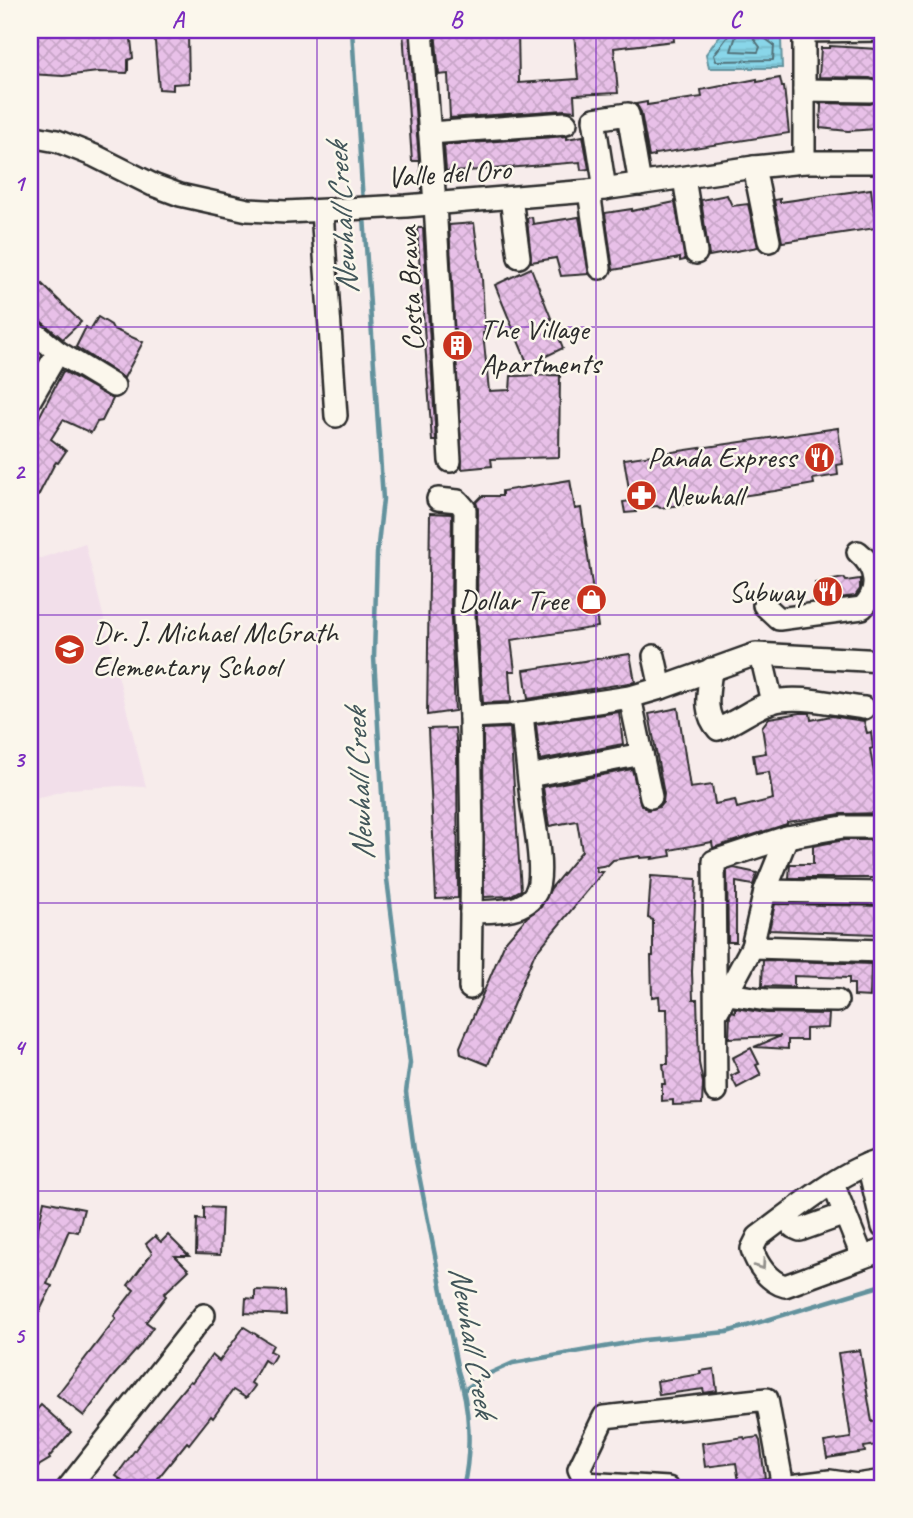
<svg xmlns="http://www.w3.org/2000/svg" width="913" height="1518" font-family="Caveat,sans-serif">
  <defs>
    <pattern id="water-rules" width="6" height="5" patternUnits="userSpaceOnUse" patternTransform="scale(1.75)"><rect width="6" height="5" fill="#89d6e9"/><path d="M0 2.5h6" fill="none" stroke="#76b8c8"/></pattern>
    <pattern id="building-cross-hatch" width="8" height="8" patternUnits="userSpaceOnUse" patternTransform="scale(1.75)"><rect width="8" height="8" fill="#e8c0e8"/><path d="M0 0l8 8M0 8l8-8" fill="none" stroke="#c7a5c7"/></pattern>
  </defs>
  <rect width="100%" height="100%" fill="#f7eceb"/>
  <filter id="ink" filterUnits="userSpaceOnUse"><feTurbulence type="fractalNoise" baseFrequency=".0143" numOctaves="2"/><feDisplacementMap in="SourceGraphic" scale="14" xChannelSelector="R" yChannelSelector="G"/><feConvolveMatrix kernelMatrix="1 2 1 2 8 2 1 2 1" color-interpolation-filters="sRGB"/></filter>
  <g filter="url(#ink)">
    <path fill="#f2dfea" d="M85 543 146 787 121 786 70 789 30 800V557L41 558Z"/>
    <path fill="url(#water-rules)" stroke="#63929d" stroke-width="2" d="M724 30H763L781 39 782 68H709L706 54Z"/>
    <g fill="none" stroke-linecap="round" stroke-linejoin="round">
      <g stroke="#516f77" stroke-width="2">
        <path d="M729 30 728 36 714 55 716 61 773 60 774 45 763 37 761 30"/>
        <path d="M738 30 731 51 758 52 760 47 754 39 752 30"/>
      </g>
      <g stroke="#63929d" stroke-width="4.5">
        <path d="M352 30 363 203"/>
        <path d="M364 216 383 499 377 554 374 657 387 879 410 1063 406 1092 414 1150 458 1371C470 1406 472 1452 463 1488"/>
        <path d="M464 1390 486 1375 513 1363 644 1340 727 1332 883 1285"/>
      </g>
    </g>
    <g fill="url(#building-cross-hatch)" stroke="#2b2b2b" stroke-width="2">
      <path d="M38 30H130L133 58 128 60V71L127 73 98 72 63 76 30 74V33H38Z"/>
      <path d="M154 30H185L186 36 188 35 189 83 173 84V90L159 89Z"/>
      <path d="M403 30H409L419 161H412Z"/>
      <path d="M435 30H518L519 83 578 79 574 33H578L577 30H673L674 41 614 48 618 93 574 95 575 111 565 110 450 118 448 74 439 75Z"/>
      <path d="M830 46 877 49 879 82 870 78 819 77 821 48H830Z"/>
      <path d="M780 78 782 87H784L789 133 655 154V156L649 157 641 112 636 104 647 102V105L702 97 701 90 757 79V82Z"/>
      <path d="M878 101 876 104V129L848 131 820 128 821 105 818 103 870 104Z"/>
      <path d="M567 136V139L583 136 589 169 581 170 580 162 455 172V170L446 171 444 145Z"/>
      <path d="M871 189 876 228 782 242 774 200 780 199V202Z"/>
      <path d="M727 195 732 206 748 204 758 247 709 256 701 200Z"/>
      <path d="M675 202 685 260 680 261V258L613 270 605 213 632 209V211Z"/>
      <path d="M532 217 533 224 579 217 589 274 561 276 556 258 531 262 527 218Z"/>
      <path d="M474 223 482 279 485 333H483L489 391 510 390 511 376 560 375 559 457 491 459 492 466 462 469 449 225Z"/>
      <path d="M417 228H423L436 441H432Z"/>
      <path d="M531 268 563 348 528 365 495 285Z"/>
      <path d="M30 276 40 286 42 284 81 322 63 339 38 319 30 316Z"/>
      <path d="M98 317 111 325 113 329 143 342 124 378 76 347 86 327 90 330Z"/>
      <path d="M63 371 113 399 102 421 97 422 91 433 63 420 51 439 66 451 58 463 56 462 54 465 38 496 30 491V422L35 425Z"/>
      <path d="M838 428 843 464 837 465 838 475 813 479 814 484 775 491 660 508 657 506 636 509V512L625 513 623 502 631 501 624 459Z"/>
      <path d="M570 480 575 509 581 508 598 627 511 640 515 671H509L511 702 483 703 477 618 478 509 476 502 482 496H502V491Z"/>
      <path d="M430 513 452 514 451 618 455 711 427 715Z"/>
      <path d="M844 578 846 581 860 579V589L855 596 814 601 813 597H817L815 583Z"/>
      <path d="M630 654 635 682 528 699 524 670Z"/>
      <path d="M678 708 690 788 712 785 715 804 735 800 737 808 773 799 769 772 756 774 753 755 766 753 762 727 769 718 800 713H810L811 720 831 716 864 721 867 733 871 732 873 748 870 749 875 779H883V813L841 814 787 822V824L713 848 712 842 670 850 671 856 652 859 653 857 640 858V856L613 860 608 865 596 867 597 872H603L534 955 488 1065 461 1054 460 1047 505 942 527 917 541 907 551 888 582 851 577 821 549 826 543 787 632 769 641 805 648 810 659 807 663 802 664 794 649 714Z"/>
      <path d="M619 712 623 744 540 760 536 724Z"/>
      <path d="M455 728 457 750 458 898 436 899 428 729Z"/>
      <path d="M510 728 521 890 510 896 484 897 483 729Z"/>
      <path d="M844 840H871V864L883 865V878H789L790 864H813V846Z"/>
      <path d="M734 868 757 873 753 885 736 882V942H728L727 870Z"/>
      <path d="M651 876 696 879 692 972 693 999H697L699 1063 703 1083 702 1104 673 1105V1100L662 1101V1084H665L663 1064H668L667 1009H660L659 996 652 997 651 956H653V920L648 918Z"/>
      <path d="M775 904 883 906 882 924 877 923 876 934 769 930Z"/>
      <path d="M763 960 871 964 870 997 854 996V984H849V978L794 976V987L762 986Z"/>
      <path d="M735 1008 766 1013 829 1014 828 1028 806 1029V1040H788V1049L754 1047 781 1036 729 1038 730 1015 732 1011 735 1012Z"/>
      <path d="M751 1048 759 1064 756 1065 761 1075 737 1088 731 1076 739 1072 732 1058Z"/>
      <path d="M44 1201 84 1209 78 1232 69 1230 47 1284 52 1286 30 1331V1230L37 1233Z"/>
      <path d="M204 1207 222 1208 220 1255 196 1254 197 1219 204 1220Z"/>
      <path d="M168 1235 189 1256H175L189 1270 164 1294 166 1296 146 1322 153 1327 140 1346 111 1379 84 1416 57 1395 116 1318 114 1316 134 1290 128 1285 152 1253 146 1244 155 1236 161 1242Z"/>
      <path d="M255 1290 285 1291 286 1315 245 1313 246 1298 255 1299Z"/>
      <path d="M244 1327 273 1345 270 1351 276 1354 270 1364 264 1360 251 1383 255 1386 246 1398 233 1390 213 1418 211 1416 189 1444 187 1442 158 1478 170 1488H132L116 1476 151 1428 190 1381 192 1382 212 1355 219 1361Z"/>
      <path d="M860 1350 872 1422 883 1421V1444L864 1447 865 1452 827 1458 824 1442 851 1438 838 1353Z"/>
      <path d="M714 1369 717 1391 704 1393 703 1389 659 1395 657 1381 701 1374 700 1371Z"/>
      <path d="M41 1405 71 1432 49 1457 50 1459 30 1471V1417Z"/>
      <path d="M744 1437 745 1439 758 1437 760 1441 765 1478 739 1482 736 1463 705 1467 702 1443Z"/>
    </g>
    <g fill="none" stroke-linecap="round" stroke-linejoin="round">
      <defs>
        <g id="minor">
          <path d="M422 30 435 204 450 461"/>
          <path d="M804 30V162"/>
          <path d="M804 31 883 30"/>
          <path d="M804 90 870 91"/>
          <path d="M430 133 566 123"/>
          <path d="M30 136 57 141 95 156 153 185 180 195 248 210 286 212 406 206 589 191 754 167 804 162H883"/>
          <path d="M754 167 769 241"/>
          <path d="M684 178 696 253"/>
          <path d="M605 189 594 119 628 114 640 184"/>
          <path d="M589 191 600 268"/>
          <path d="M511 198 519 257"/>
          <path d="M322 211 336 416"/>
          <path d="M30 329 58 352 114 386"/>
          <path d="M30 400 58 352"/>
          <path d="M438 499 458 501 465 509 464 618 470 717 510 715 630 697 651 797"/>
          <path d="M764 605 779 619 862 608C881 590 876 567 858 552"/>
          <path d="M761 655 772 702"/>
          <path d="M654 656 661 688"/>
          <path d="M711 669C709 691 702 712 718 729 737 722 753 708 772 702 797 694 837 705 864 708"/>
          <path d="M630 697 661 688 756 654 883 661"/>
          <path d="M529 776 642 754"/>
          <path d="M765 891 883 893"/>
          <path d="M471 912C490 911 525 914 536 892 545 875 535 825 532 806 528 775 525 744 522 713"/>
          <path d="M752 947 883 951"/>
          <path d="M470 988 472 840 470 717"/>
          <path d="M716 992 766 1000 837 1001"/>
          <path d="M718 1010 752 947 765 891 787 837"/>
          <path d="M716 1091 714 861 787 837 843 827H883"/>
          <path d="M883 1159C843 1169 792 1212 758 1237L752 1249C757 1265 769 1282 785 1286L883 1250"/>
          <path d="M868 1164 883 1227"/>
          <path d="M833 1184 862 1256"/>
          <path d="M788 1216 793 1227 800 1230 845 1214"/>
          <path d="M68 1488 204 1315"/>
          <path d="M668 1488 586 1483 579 1469 604 1417 767 1399 783 1487"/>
          <path d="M774 1488 830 1481 857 1485 883 1481"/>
        </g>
      </defs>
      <use href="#minor" stroke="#2b2b2b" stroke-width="26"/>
      <use href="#minor" stroke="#fbf7ec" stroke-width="21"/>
    </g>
    <defs><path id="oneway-chevron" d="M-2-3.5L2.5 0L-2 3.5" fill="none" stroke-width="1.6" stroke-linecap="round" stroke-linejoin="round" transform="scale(1.75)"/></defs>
    <use stroke="#93918c" href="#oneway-chevron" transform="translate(761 1265) rotate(55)"/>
  </g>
  <path fill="none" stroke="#7b2cbf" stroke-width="2" stroke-opacity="0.55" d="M317 30V1488M596 30V1488M30 327H883M30 615H883M30 903H883M30 1191H883"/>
  <defs>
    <symbol id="building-disc" viewBox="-11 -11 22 22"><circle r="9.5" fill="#c8321e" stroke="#fbf7ec"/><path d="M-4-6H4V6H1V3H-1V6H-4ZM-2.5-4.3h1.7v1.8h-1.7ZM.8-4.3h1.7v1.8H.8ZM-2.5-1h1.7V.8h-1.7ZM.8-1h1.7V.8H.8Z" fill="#fff"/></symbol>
    <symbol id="restaurant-disc" viewBox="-11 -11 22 22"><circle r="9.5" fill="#c8321e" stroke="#fbf7ec"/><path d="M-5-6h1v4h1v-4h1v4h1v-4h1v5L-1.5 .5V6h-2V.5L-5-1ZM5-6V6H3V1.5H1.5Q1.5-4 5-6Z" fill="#fff"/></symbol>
    <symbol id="pharmacy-disc" viewBox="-11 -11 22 22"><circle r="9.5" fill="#c8321e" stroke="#fbf7ec"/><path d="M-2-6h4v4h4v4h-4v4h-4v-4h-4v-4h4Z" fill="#fff"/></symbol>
    <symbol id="shop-disc" viewBox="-11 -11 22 22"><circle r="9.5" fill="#c8321e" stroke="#fbf7ec"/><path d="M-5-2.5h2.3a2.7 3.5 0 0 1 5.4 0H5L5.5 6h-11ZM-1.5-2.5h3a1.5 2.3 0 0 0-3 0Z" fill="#fff"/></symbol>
    <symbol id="school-disc" viewBox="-11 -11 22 22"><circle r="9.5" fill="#c8321e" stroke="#fbf7ec"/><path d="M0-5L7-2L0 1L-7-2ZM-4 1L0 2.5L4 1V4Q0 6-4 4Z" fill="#fff"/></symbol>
  </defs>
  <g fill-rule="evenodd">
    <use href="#building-disc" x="440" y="328" width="35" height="35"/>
    <use href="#restaurant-disc" x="802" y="440" width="35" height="35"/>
    <use href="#pharmacy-disc" x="624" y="478" width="35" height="35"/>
    <use href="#restaurant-disc" x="810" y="574" width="35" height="35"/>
    <use href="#shop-disc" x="574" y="582" width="35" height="35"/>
    <use href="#school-disc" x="52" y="632" width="35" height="35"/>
  </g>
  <g text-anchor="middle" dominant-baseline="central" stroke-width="5" stroke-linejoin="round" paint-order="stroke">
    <g font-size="30" fill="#2b2b2b" stroke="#fbf7ec">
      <text transform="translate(449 173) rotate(-4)">Valle del Oro</text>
      <text transform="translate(410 289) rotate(-93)">Costa Brava</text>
    </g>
    <g font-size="30" fill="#2b2b2b" stroke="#fbf7ec" text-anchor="start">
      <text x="480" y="329">The Village<tspan x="480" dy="34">Apartments</tspan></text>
      <text x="796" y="457" text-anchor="end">Panda Express</text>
      <text x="664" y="495">Newhall</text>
      <text x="804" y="591" text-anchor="end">Subway</text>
      <text x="568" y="600" text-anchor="end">Dollar Tree</text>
      <text x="93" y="632">Dr. J. Michael McGrath<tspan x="93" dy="34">Elementary School</tspan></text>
    </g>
    <g font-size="32" font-style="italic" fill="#42565a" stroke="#fbf7ec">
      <text transform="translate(342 219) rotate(-94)">Newhall Creek</text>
      <text transform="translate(359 785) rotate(-93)">Newhall Creek</text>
      <text transform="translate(473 1341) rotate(80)">Newhall Creek</text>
    </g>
  </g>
  <rect width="913" height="1518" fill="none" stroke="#fbf7ec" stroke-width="77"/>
  <rect x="38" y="38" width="836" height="1442" fill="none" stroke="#7b2cbf" stroke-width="2.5"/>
  <g font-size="23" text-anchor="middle" font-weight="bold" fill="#7b2cbf">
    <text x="178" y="27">A</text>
    <text x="456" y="27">B</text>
    <text x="735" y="27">C</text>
    <text x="19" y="191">1</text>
    <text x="19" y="479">2</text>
    <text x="19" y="767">3</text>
    <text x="19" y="1055">4</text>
    <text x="19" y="1343">5</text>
  </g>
</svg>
